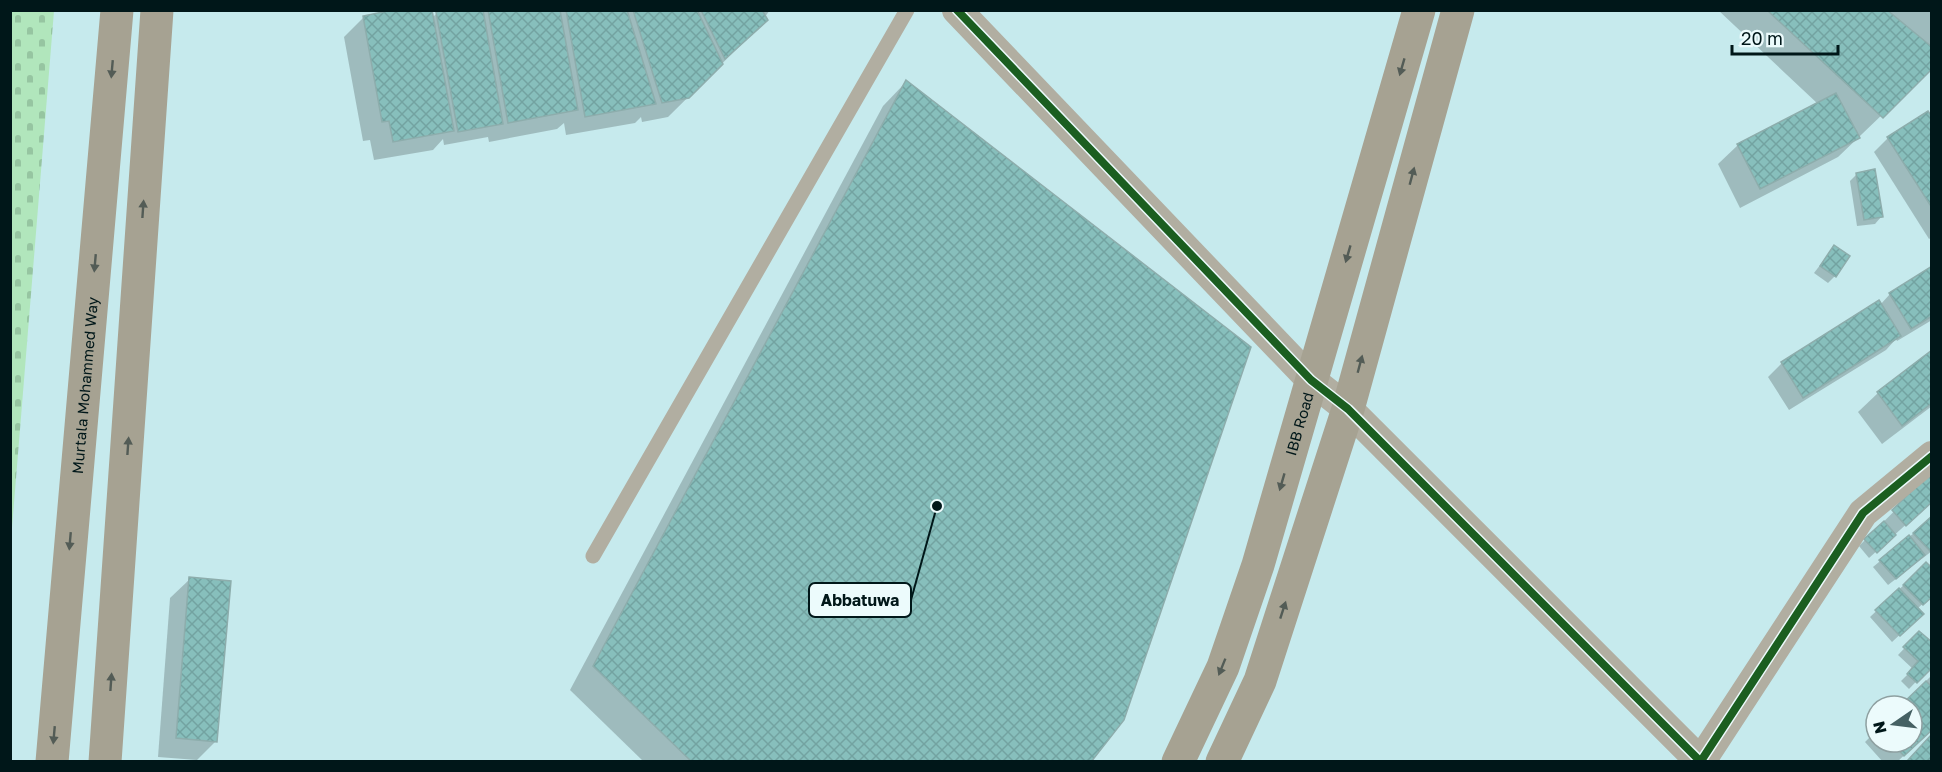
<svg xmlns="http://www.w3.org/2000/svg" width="1942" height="772" font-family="'Golos Text',sans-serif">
  <defs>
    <pattern id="cemetery-stones" width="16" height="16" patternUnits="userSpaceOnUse" patternTransform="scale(1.5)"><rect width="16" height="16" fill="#b1e6bc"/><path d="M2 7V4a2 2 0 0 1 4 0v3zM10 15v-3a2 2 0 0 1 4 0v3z" fill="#96c5a1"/></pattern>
    <pattern id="building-cross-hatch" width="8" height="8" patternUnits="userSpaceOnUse" patternTransform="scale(1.5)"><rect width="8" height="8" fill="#87bfbc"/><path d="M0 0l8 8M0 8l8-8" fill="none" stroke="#73a3a1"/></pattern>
  </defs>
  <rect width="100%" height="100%" fill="#c6eaed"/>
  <path fill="url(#cemetery-stones)" d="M11 10 54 11 11 540 10 11Z"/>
  <g fill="#0003">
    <path d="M483 10H770L752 34 668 117 642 122 641 117 635 123 566 135 564 123 557 129 489 142 488 137 444 145 443 139 433 150 374 160 370 140 363 141 344 37 364 17 432 18 437 13Z"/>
    <path d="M1718 10H1932V67L1838 157 1740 208 1718 164 1738 145 1818 104Z"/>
    <path d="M906 82 1089 762H644L570 690 883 106Z"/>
    <path d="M1932 120V237L1929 239 1874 152 1888 138Z"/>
    <path d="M1857 174 1881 217 1875 224 1857 226 1850 181Z"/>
    <path d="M1834 247 1835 276 1828 283 1814 273Z"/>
    <path d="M1932 268V320L1897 341 1896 339 1886 350 1789 410 1768 377 1782 363 1880 305 1890 294Z"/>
    <path d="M1932 352V406L1882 444 1858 412 1878 393Z"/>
    <path d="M1932 474V501L1869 558 1859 546Z"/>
    <path d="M1932 518V551L1888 585 1873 567Z"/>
    <path d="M1932 563V595L1917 609 1922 614 1892 642 1870 617 1926 564 1928 566Z"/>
    <path d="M190 579 216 741 197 760 158 757 170 598Z"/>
    <path d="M1919 633 1932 665 1909 689 1901 681 1913 669 1898 655Z"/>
    <path d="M1932 675V729L1897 762H1883L1865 742 1876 731V742H1912L1924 683Z"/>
  </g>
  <g fill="url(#building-cross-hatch)" stroke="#8dadac" stroke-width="1.5">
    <path d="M392 10H432L454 131 393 142 389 121 382 122 363 16Z"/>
    <path d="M444 10H483L503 124 458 132 436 12Z"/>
    <path d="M488 10H560L578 110 508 123Z"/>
    <path d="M566 10H627L656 104 585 117Z"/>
    <path d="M633 10H697L723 64 689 98 662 103Z"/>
    <path d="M701 10H762L768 20 725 59Z"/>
    <path d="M1767 10H1887L1932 47V69L1883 118Z"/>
    <path d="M906 80 1251 347 1124 720 1091 762H692L593 666Z"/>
    <path d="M1836 93 1860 138 1760 189 1737 144Z"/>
    <path d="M1928 111 1932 117V208L1887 137Z"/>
    <path d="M1875 169 1883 217 1864 220 1856 173Z"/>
    <path d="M1834 245 1850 256 1836 277 1820 266Z"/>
    <path d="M1932 266V316L1911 329 1889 293Z"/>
    <path d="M1879 300 1901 336 1803 398 1781 362Z"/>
    <path d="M1932 350V403L1902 426 1877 392Z"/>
    <path d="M1932 472V502L1906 526 1892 510Z"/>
    <path d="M1932 516V553L1913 533Z"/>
    <path d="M1884 521 1896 535 1877 553 1864 539Z"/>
    <path d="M1909 535 1925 555 1896 579 1879 560Z"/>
    <path d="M1926 562 1932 568V597L1923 605 1903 585Z"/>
    <path d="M189 577 231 581 217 742 176 738Z"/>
    <path d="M1899 588 1924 614 1900 636 1875 610Z"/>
    <path d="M1919 631 1932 642V668L1917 683 1907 674 1918 661 1903 647Z"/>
    <path d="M1926 681 1932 687V730L1904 756 1891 742H1912V706H1900Z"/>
    <path d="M1931 735 1932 759 1929 762H1910L1908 760Z"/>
  </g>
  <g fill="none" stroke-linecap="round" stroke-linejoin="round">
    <path stroke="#b1aea1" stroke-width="15" d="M593 556 907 10"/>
    <g stroke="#b1aea1" stroke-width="30">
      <path d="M957 10 1311 380 1348 409 1701 762"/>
      <path d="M1701 761 1863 513 1932 456"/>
    </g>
    <g stroke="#a6a292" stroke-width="33">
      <path id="s1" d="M52 762 117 10"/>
      <path d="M105 762 157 10"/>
      <path id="s2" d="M1178 762 1223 667 1258 565 1419 10"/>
      <path d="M1222 762 1260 681 1348 409 1458 10"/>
    </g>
    <defs>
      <g id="cycleway">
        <path d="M957 10 1311 380 1348 409 1701 762"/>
        <path d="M1701 761 1863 513 1932 456"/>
      </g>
    </defs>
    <use href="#cycleway" stroke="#ecfbfc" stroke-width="11"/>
    <use href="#cycleway" stroke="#1b5e20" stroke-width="8"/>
  </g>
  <defs><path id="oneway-solid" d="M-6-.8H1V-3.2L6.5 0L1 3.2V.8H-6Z" transform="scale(1.5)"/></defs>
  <g fill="#535c56">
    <use href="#oneway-solid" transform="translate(1402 67) rotate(106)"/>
    <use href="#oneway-solid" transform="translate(112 69) rotate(95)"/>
    <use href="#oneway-solid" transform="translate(1412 176) rotate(-75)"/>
    <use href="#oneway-solid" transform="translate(143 209) rotate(-86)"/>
    <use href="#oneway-solid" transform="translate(1348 254) rotate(106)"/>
    <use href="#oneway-solid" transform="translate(95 263) rotate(95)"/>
    <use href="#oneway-solid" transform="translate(1360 364) rotate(-75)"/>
    <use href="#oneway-solid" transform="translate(128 446) rotate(-86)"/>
    <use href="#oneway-solid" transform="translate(1282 482) rotate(106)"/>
    <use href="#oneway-solid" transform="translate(70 541) rotate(95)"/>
    <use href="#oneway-solid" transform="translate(1283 610) rotate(-72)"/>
    <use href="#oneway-solid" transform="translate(1222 667) rotate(112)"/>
    <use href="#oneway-solid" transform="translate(111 682) rotate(-86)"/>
    <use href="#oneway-solid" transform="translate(54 735) rotate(95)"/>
  </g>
  <g text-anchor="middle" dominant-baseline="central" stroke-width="5" stroke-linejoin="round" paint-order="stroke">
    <g font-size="15" fill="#001719" stroke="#ecfbfc">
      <text stroke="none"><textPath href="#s1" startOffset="378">Murtala Mohammed Way</textPath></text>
      <text stroke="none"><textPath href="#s2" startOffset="360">IBB Road</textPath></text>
    </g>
  </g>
  <path fill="none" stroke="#001719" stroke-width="2" d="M937 506L911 600"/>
  <circle fill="#001719" stroke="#ecfbfc" stroke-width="2" cx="937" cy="506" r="6"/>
  <rect fill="#ecfbfc" stroke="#001719" stroke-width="2" x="809" y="583" width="102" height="34" rx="6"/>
  <g font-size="16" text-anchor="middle" font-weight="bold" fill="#001719">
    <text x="860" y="606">Abbatuwa</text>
  </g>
  <rect width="1942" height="772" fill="none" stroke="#001719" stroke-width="24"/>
  <g transform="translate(1894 724) rotate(256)"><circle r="28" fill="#ecfbfc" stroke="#8ea0a1" stroke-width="1.5"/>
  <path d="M0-4.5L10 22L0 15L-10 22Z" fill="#456163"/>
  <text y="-9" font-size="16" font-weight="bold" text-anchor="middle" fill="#001719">N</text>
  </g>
  <path d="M1732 45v9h106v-9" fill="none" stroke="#001719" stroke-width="3"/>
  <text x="1741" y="45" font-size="18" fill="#001719" stroke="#ecfbfc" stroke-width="4.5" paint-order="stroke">20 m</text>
</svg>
